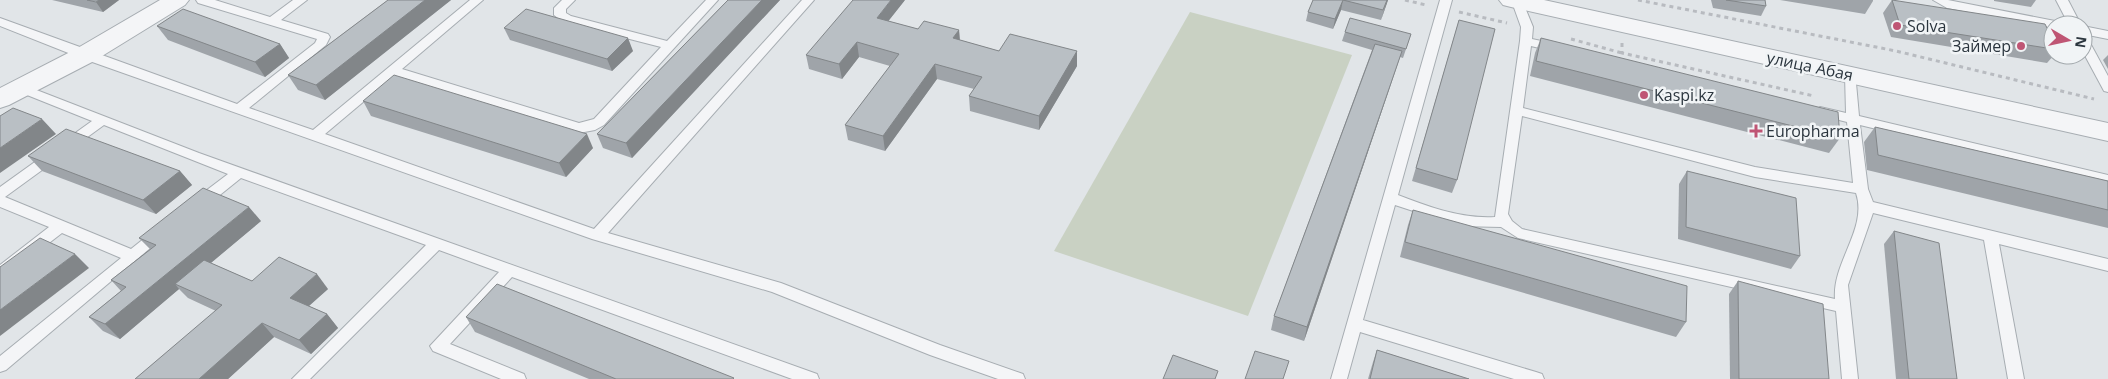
<svg xmlns="http://www.w3.org/2000/svg" width="2108" height="379" font-family="'Open Sans',sans-serif">
  <rect width="100%" height="100%" fill="#e1e5e8"/>
  <path fill="#c9d1c3" d="M1190 12 1352 55 1248 316 1054 251Z"/>
  <g fill="none" stroke-linecap="round" stroke-linejoin="round">
    <defs>
      <g id="service">
        <path d="M196 0H215L270 17 293 0H307L281 20 328 34 330 37 326 45 249 108 313 130 470 0H483L402 69 579 123 594 119 661 47 563 22 554 15V8L562 0H575L566 9V13L571 16 667 41 706 0H718L604 125 595 130 579 133 394 76 325 134 594 229 802 0H814L608 233 781 283 940 345 1023 374 1025 379H998L930 355 772 292 592 239 81 58 0 26V18L237 104 315 43 317 39 198 3Z"/>
        <path d="M1440 0H1452L1398 195C1430 207 1460 219 1495 217L1520 41 1521 27 1512 2 1522 0 1533 27 1532 39 1560 45 1562 48 1556 52 1531 46 1523 108 1755 167 1853 183 1847 122 1815 114 1814 111 1820 107 1846 113 1845 75 1851 71 1855 72 1859 116 2108 175V185L1860 125 1868 189 1873 202 2108 259V271L1999 244 2024 379H2008L1984 240 1873 213 1848 285 1858 379H1842L1836 311 1518 238 1501 227 1459 226 1395 205 1363 320 1536 372 1542 374 1544 379H1514L1360 332 1347 379H1331ZM1522 116 1755 177 1856 193C1868 229 1832 262 1835 299L1522 229 1512 221 1508 214Z"/>
        <path d="M1933 0H1948L2055 21 2061 25H2053V28L1947 8Z"/>
        <path d="M2056 0H2068L2081 25H2069Z"/>
        <path d="M2083 26 2108 31V39L2083 34Z"/>
        <path d="M2083 37 2089 41 2108 76V92L2104 91 2083 52Z"/>
        <path d="M21 84 199 153 817 374 819 379H792L512 277 450 344 524 374 526 379H501L433 351 430 346 499 272 439 250 310 379H292L426 245 241 178 205 207H195L193 203 195 199 228 174 104 125 5 197 131 249 156 229H166L168 233 6 370 0 372V356L121 258 62 233 5 277 0 279V265L49 227 0 207V187L92 121 17 91 15 88 17 85Z"/>
      </g>
      <path id="minor" d="M160 0H189L185 5 94 61 9 105 0 108V88L76 49Z"/>
      <path id="tertiary" d="M1499 0H1544L2108 123V141L1511 7 1503 5Z"/>
    </defs>
    <use href="#service" stroke="#a7adb2" stroke-width="2"/>
    <use href="#minor" stroke="#a7adb2" stroke-width="2"/>
    <use href="#tertiary" stroke="#a7adb2" stroke-width="2"/>
    <g stroke="#b8bbc0" stroke-width="3" stroke-dasharray="4 4" stroke-linecap="butt">
      <path d="M1405 0 1426 5"/>
      <path d="M1638 0 1896 51 2094 99"/>
      <path d="M1459 12 1507 23"/>
      <path d="M1571 39 1622 53"/>
      <path d="M1622 43V53L1814 96"/>
    </g>
    <use href="#service" fill="#f4f5f7" fill-rule="evenodd"/>
    <use href="#minor" fill="#f4f5f7" fill-rule="evenodd"/>
    <use href="#tertiary" fill="#f4f5f7" fill-rule="evenodd"/>
  </g>
  <g fill="#9fa4a9">
    <path d="M52 0H119L103 12Z"/>
    <path d="M388 0H451L325 100 298 90 288 75Z"/>
    <path d="M728 0H780L632 158 603 148 597 134Z"/>
    <path d="M905 0 888 21 918 29 959 30 960 40 999 51H1077V66L1039 130 970 111 969 96 974 89 937 79 885 151 848 140 845 125 890 66 859 57 842 79 809 69 806 55Z"/>
    <path d="M1313 0H1388L1381 20 1341 10 1333 29 1306 21 1308 12Z"/>
    <path d="M1711 0H1765L1766 6 1761 16 1713 8Z"/>
    <path d="M1780 0H1873V1L1865 14Z"/>
    <path d="M1892 0 2053 40V55H2054L2047 63 1891 37 1883 13Z"/>
    <path d="M1994 0H2036L2031 7 1994 1Z"/>
    <path d="M1459 20 1457 180 1452 193 1412 181Z"/>
    <path d="M157 26 280 44 289 58 265 77 168 40Z"/>
    <path d="M504 28 633 51 612 71 510 40Z"/>
    <path d="M1345 32 1411 34 1403 58 1400 57 1304 341 1271 330 1274 316 1372 50 1342 41Z"/>
    <path d="M1541 38 1840 138 1829 153 1530 76 1535 53Z"/>
    <path d="M2108 55V69L2103 60Z"/>
    <path d="M363 101 593 148 566 177 371 116Z"/>
    <path d="M1875 127 2108 181V228L1867 170 1864 142Z"/>
    <path d="M28 156 180 171 192 185 156 214 42 171Z"/>
    <path d="M1687 171 1800 256 1791 269 1678 239 1679 184Z"/>
    <path d="M1413 210 1686 322 1676 337 1400 257 1408 225Z"/>
    <path d="M261 221 211 263 252 281 328 289 309 306 327 314 338 328 311 354 274 337 228 379H135L216 311 188 298 179 289 120 339 103 331 89 317 121 291 111 280 150 249 139 238Z"/>
    <path d="M1894 231 1957 379H1896L1884 244Z"/>
    <path d="M1738 281 1829 379H1730L1729 294Z"/>
    <path d="M466 317 734 378V379H589L475 332Z"/>
    <path d="M1377 350 1469 379H1368L1373 362Z"/>
  </g>
  <g fill="#828689">
    <path d="M99 0H119L103 12 96 2Z"/>
    <path d="M425 0H451L325 100 316 85Z"/>
    <path d="M762 0H780L632 158 626 143Z"/>
    <path d="M891 0H905L879 33 877 18Z"/>
    <path d="M1343 0 1341 10 1333 29 1335 19Z"/>
    <path d="M1387 0H1388L1387 3 1381 20Z"/>
    <path d="M959 30 960 45 953 38Z"/>
    <path d="M628 38 633 51 612 71 607 59Z"/>
    <path d="M857 42 859 57 842 79 839 64Z"/>
    <path d="M280 44 289 58 265 77 255 62Z"/>
    <path d="M1077 51V66L1039 130V116Z"/>
    <path d="M1402 51 1397 66 1304 341 1307 327Z"/>
    <path d="M935 64 937 79 885 151 883 136Z"/>
    <path d="M42 119 56 134 0 173V148Z"/>
    <path d="M587 134 593 148 566 177 559 163Z"/>
    <path d="M180 171 192 185 156 214 143 200Z"/>
    <path d="M249 207 261 221 182 287 175 284 179 289 120 339 105 324Z"/>
    <path d="M75 254 89 268 0 336V310Z"/>
    <path d="M317 274 328 289 302 312 290 298Z"/>
    <path d="M327 314 338 328 311 354 299 340Z"/>
    <path d="M262 323 274 337 228 379H199Z"/>
  </g>
  <g fill="#b9bfc4" stroke="#828689">
    <path d="M87 0H99L96 2Z"/>
    <path d="M388 0H425L316 85 288 75Z"/>
    <path d="M728 0H762L626 143 597 134Z"/>
    <path d="M853 0H891L877 18 918 29 924 21 959 30 953 38 999 51 1010 34 1077 51 1039 116 969 96 982 77 935 64 883 136 845 125 899 54 857 42 839 64 806 55Z"/>
    <path d="M1313 0H1387L1383 10 1343 0 1335 19 1308 12Z"/>
    <path d="M1726 0H1765L1766 6Z"/>
    <path d="M1892 0 2045 24 2053 40V49L1900 25Z"/>
    <path d="M183 9 280 44 255 62 157 26Z"/>
    <path d="M526 9 628 38 607 59 504 28Z"/>
    <path d="M1350 18 1411 34 1406 49 1345 32Z"/>
    <path d="M1459 20 1495 29 1457 180 1416 168Z"/>
    <path d="M1541 38 1838 112 1840 138 1536 61Z"/>
    <path d="M1375 44 1402 51 1307 327 1274 316Z"/>
    <path d="M394 75 587 134 559 163 363 101Z"/>
    <path d="M13 108 42 119 0 148V116Z"/>
    <path d="M1875 127 2108 181V210L1878 155Z"/>
    <path d="M66 129 180 171 143 200 28 156Z"/>
    <path d="M1687 171 1796 198 1800 256 1686 227Z"/>
    <path d="M203 188 249 207 105 324 89 317 126 287 111 280 156 245 139 238Z"/>
    <path d="M1413 210 1687 286 1686 322 1405 242Z"/>
    <path d="M1894 231 1939 243 1957 379H1909Z"/>
    <path d="M40 238 75 254 0 310V267Z"/>
    <path d="M279 257 317 274 290 298 327 314 299 340 262 323 199 379H135L222 305 175 284 204 260 252 281Z"/>
    <path d="M1738 281 1823 304 1829 379H1739Z"/>
    <path d="M497 284 734 378 733 379H616L466 317Z"/>
    <path d="M1377 350 1469 379H1370Z"/>
    <path d="M1255 351 1289 361 1283 379H1245Z"/>
    <path d="M1173 355 1218 371 1215 379H1163Z"/>
  </g>
  <g fill="#bf5574" stroke="#f1f4f6" stroke-width="2">
    <circle cx="1897" cy="26" r="5"/>
    <circle cx="2021" cy="46" r="5"/>
    <circle cx="1644" cy="95" r="5"/>
    <path d="M1753.5 123.5h5v5h5v5h-5v5h-5v-5h-5v-5h5z"/>
  </g>
  <g text-anchor="middle" dominant-baseline="central" stroke-width="5" stroke-linejoin="round" paint-order="stroke">
    <g font-size="16" fill="#2b353e" stroke="#f1f4f6" text-anchor="start">
      <text x="1907" y="26">Solva</text>
      <text x="2011" y="46" text-anchor="end">Займер</text>
      <text x="1654" y="95">Kaspi.kz</text>
      <text x="1766" y="131">Europharma</text>
    </g>
    <g font-size="16" fill="#2b353e" stroke="#f1f4f6">
      <text transform="translate(1810 66) rotate(12)">улица Абая</text>
    </g>
  </g>
  <g transform="translate(2068 40) rotate(99)"><circle r="24" fill="#f1f4f6" stroke="#a2a8ac"/>
  <path d="M0-4L9 19L0 12L-9 19Z" fill="#bf5574"/>
  <text y="-8" font-size="14" font-weight="bold" text-anchor="middle" fill="#2b353e">N</text>
  </g>
</svg>
